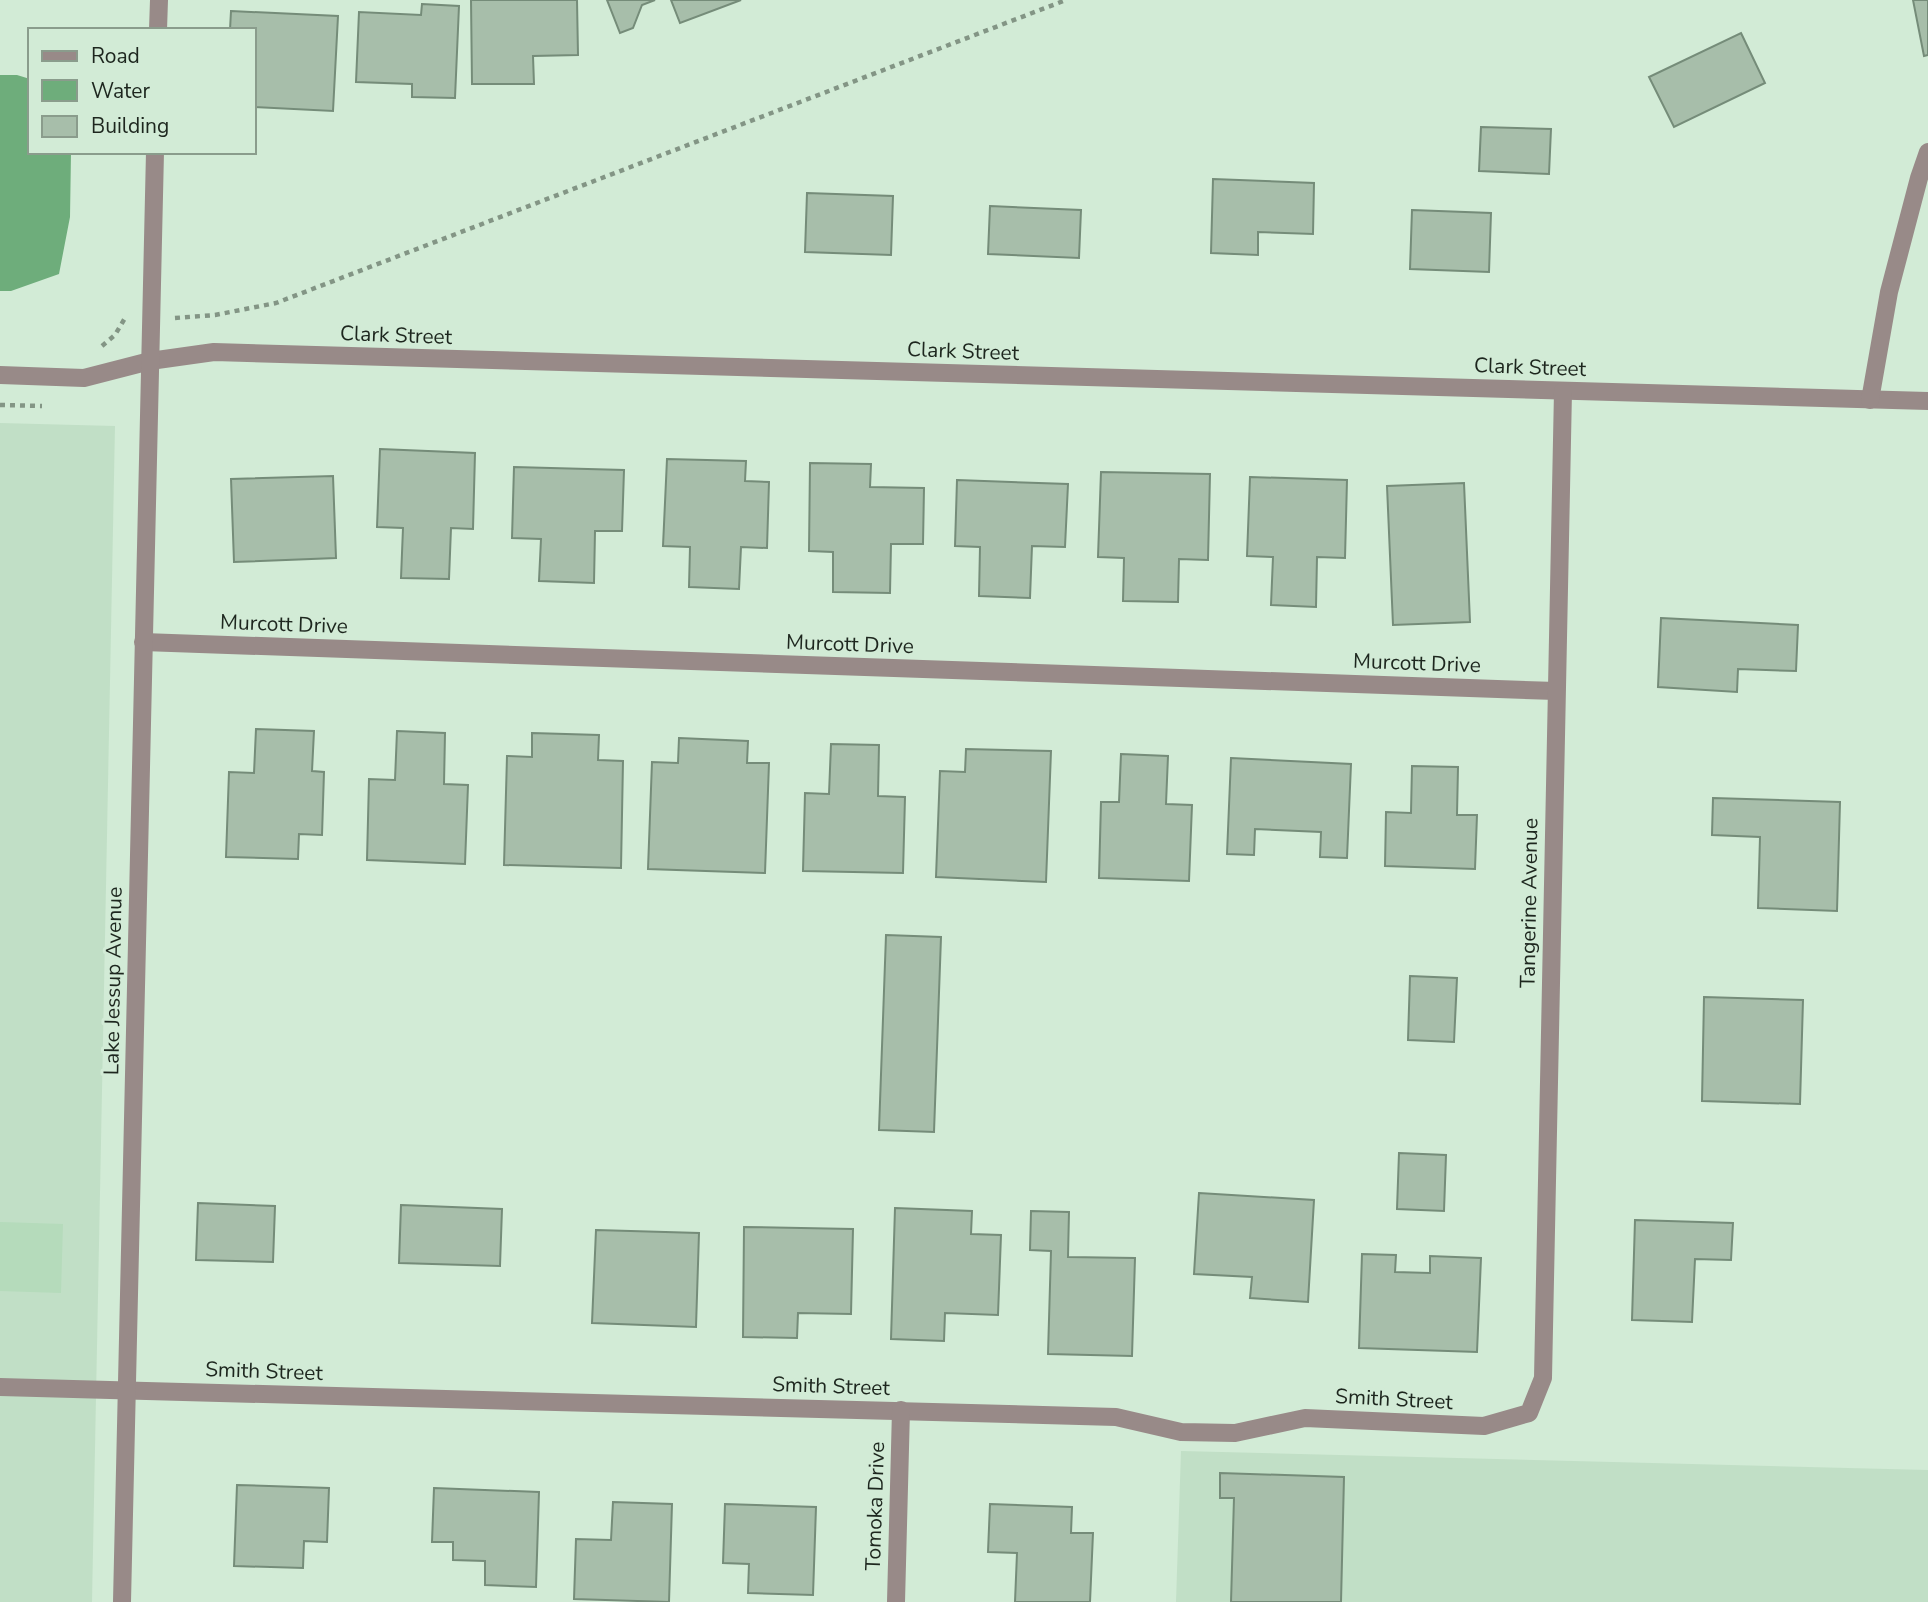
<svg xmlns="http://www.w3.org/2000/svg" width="1928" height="1602" font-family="'Nunito Sans',sans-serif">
  <rect width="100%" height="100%" fill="#d2ebd6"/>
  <g fill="#c1dfc6">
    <path d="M0 423 115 426 92 1602H0Z"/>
    <path d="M1181 1451 1928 1470V1602H1176Z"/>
  </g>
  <path fill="#b5dbbb" d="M0 1222 63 1224 61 1293 0 1291Z"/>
  <path fill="#6ead7b" d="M0 75H17L30 79V152H71L70 217 59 274 11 291H0Z"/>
  <g fill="#a7beaa" stroke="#758c79" stroke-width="2">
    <path d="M471 0H577L578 55 533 56 534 84H472Z"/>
    <path d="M607 0H655L642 5 633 28 620 33Z"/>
    <path d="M671 0H741L680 23Z"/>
    <path d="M1913 0H1928V55L1924 56Z"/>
    <path d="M422 4 459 6 455 98 412 97V84L356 82 359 12 421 15Z"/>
    <path d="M231 11 338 16 333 111 254 107V30H230Z"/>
    <path d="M1741 33 1765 83 1674 127 1649 77Z"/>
    <path d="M1481 127 1551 129 1549 174 1479 171Z"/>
    <path d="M1213 179 1314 183 1313 234 1258 232V255L1211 253Z"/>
    <path d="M807 193 893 196 891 255 805 252Z"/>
    <path d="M990 206 1081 210 1079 258 988 254Z"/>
    <path d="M1412 210 1491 213 1489 272 1410 269Z"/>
    <path d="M380 449 475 453 473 529 451 528 449 579 401 578 403 528 377 527Z"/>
    <path d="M667 459 746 461 745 481 769 482 767 548 741 547 739 589 689 587 690 547 663 546Z"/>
    <path d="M810 463 871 464 870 487 924 488 923 544H891L890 593 833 592V552L809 551Z"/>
    <path d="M514 467 624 470 622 531H595L594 583 539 581 541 539 512 538Z"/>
    <path d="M1101 472 1210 474 1208 560 1179 559 1178 602 1123 601 1124 558 1098 557Z"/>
    <path d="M333 476 336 558 234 562 231 479Z"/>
    <path d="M1250 477 1347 480 1345 558 1317 557 1316 607 1271 605 1273 557 1247 556Z"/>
    <path d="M957 480 1068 484 1065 547 1032 546 1030 598 979 596 980 547 955 546Z"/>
    <path d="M1464 483 1470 622 1393 625 1387 486Z"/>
    <path d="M1661 618 1798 625 1796 671 1738 669 1737 692 1658 687Z"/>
    <path d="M256 729 314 731 312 771 324 772 322 835 299 834 298 859 226 857 229 772 254 773Z"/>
    <path d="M397 731 445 733 444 784 468 785 465 864 367 860 369 779 395 780Z"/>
    <path d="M532 733 599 735 598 760 623 761 621 868 504 865 507 756 532 757Z"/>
    <path d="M679 738 748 741 747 763H769L765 873 648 869 652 762 678 763Z"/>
    <path d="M831 744 879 745 878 796 905 797 903 873 803 871 805 793 829 794Z"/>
    <path d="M966 749 1051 751 1046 882 936 877 940 771 965 772Z"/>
    <path d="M1121 754 1168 756 1166 804 1192 805 1189 881 1099 878 1101 802H1119Z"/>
    <path d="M1231 758 1351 764 1347 858 1320 857 1321 832 1255 829 1254 855 1227 854Z"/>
    <path d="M1412 766 1458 767 1457 815H1477L1475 869 1385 866 1386 812 1411 813Z"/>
    <path d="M1713 798 1840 802 1837 911 1758 908 1760 837 1712 835Z"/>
    <path d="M886 935 941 937 934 1132 879 1130Z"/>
    <path d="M1410 976 1457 978 1454 1042 1408 1040Z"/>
    <path d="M1704 997 1803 1000 1800 1104 1702 1101Z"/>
    <path d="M1399 1153 1446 1155 1444 1211 1397 1209Z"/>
    <path d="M1199 1193 1314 1200 1308 1302 1250 1298 1252 1277 1194 1274Z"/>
    <path d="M198 1203 275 1206 273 1262 196 1260Z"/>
    <path d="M401 1205 502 1209 500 1266 399 1263Z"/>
    <path d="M895 1208 972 1211 971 1234 1001 1235 998 1315 945 1313 944 1341 891 1339Z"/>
    <path d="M1031 1211 1069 1212 1068 1257 1135 1258 1132 1356 1048 1354 1051 1251 1030 1250Z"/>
    <path d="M1635 1220 1733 1223 1731 1260 1695 1259 1692 1322 1632 1320Z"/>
    <path d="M744 1227 853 1229 851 1314 798 1313 797 1338 743 1337Z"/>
    <path d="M596 1230 699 1233 696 1327 592 1323Z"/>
    <path d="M1362 1254 1396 1255 1395 1272 1430 1273V1256L1481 1258 1477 1352 1359 1348Z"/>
    <path d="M1220 1473 1344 1477 1341 1602H1231L1234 1498H1220Z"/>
    <path d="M237 1485 329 1488 327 1542 304 1541 303 1568 234 1566Z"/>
    <path d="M434 1488 539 1492 536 1587 485 1585V1561L453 1560V1542H432Z"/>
    <path d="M613 1502 672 1504 669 1602 574 1599 576 1539 611 1540Z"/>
    <path d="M725 1504 816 1507 813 1595 748 1593 749 1564 723 1563Z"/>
    <path d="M990 1504 1072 1507 1071 1533H1093L1090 1602H1015L1017 1553 988 1552Z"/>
  </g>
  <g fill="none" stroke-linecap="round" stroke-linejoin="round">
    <g stroke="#839585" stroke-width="4.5" stroke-dasharray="5 5" stroke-linecap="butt">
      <path d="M175 318 215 315 276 303 1066 0"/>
      <path d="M102 346 115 335 125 318"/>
      <path d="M0 405 42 406"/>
    </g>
    <g stroke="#988a88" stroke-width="18">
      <path d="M158 30 159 0"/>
      <path d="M0 375 84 378 150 361 214 352 1928 401"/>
      <path d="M1870 400 1889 292 1919 178 1928 152"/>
      <path d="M143 642 1556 691"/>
      <path d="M0 1387 1116 1417 1181 1432 1235 1433 1305 1418 1484 1426 1529 1413 1543 1378 1563 391"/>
      <path d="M122 1602 155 152"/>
      <path d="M896 1602 901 1410"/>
    </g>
  </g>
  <g text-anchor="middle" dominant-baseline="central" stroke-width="6" stroke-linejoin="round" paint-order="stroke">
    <g font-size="21" fill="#1d261e" stroke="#d2ebd6">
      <text transform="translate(396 335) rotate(2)">Clark Street</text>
      <text transform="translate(963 351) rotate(2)">Clark Street</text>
      <text transform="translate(1530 367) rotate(2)">Clark Street</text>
      <text transform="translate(284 624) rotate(2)">Murcott Drive</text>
      <text transform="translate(850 644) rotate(2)">Murcott Drive</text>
      <text transform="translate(1417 663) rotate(2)">Murcott Drive</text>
      <text transform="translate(1529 903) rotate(-89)">Tangerine Avenue</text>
      <text transform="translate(113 981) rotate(-89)">Lake Jessup Avenue</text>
      <text transform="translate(264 1371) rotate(2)">Smith Street</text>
      <text transform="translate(831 1386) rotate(2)">Smith Street</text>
      <text transform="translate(1394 1399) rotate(3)">Smith Street</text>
      <text transform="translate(875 1506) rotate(-88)">Tomoka Drive</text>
    </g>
  </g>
  <rect x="28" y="28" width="228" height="126" fill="#d2ebd6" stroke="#8a9c8c" stroke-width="2"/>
  <rect x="42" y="51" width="35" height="10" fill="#988a88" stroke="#8a9c8c" stroke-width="2"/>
  <text x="91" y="63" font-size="21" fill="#1d261e">Road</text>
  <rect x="42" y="80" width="35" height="21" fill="#6ead7b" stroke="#8a9c8c" stroke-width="2"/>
  <text x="91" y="98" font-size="21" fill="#1d261e">Water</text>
  <rect x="42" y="116" width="35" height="21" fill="#a7beaa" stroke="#8a9c8c" stroke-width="2"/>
  <text x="91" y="133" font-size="21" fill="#1d261e">Building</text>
</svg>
